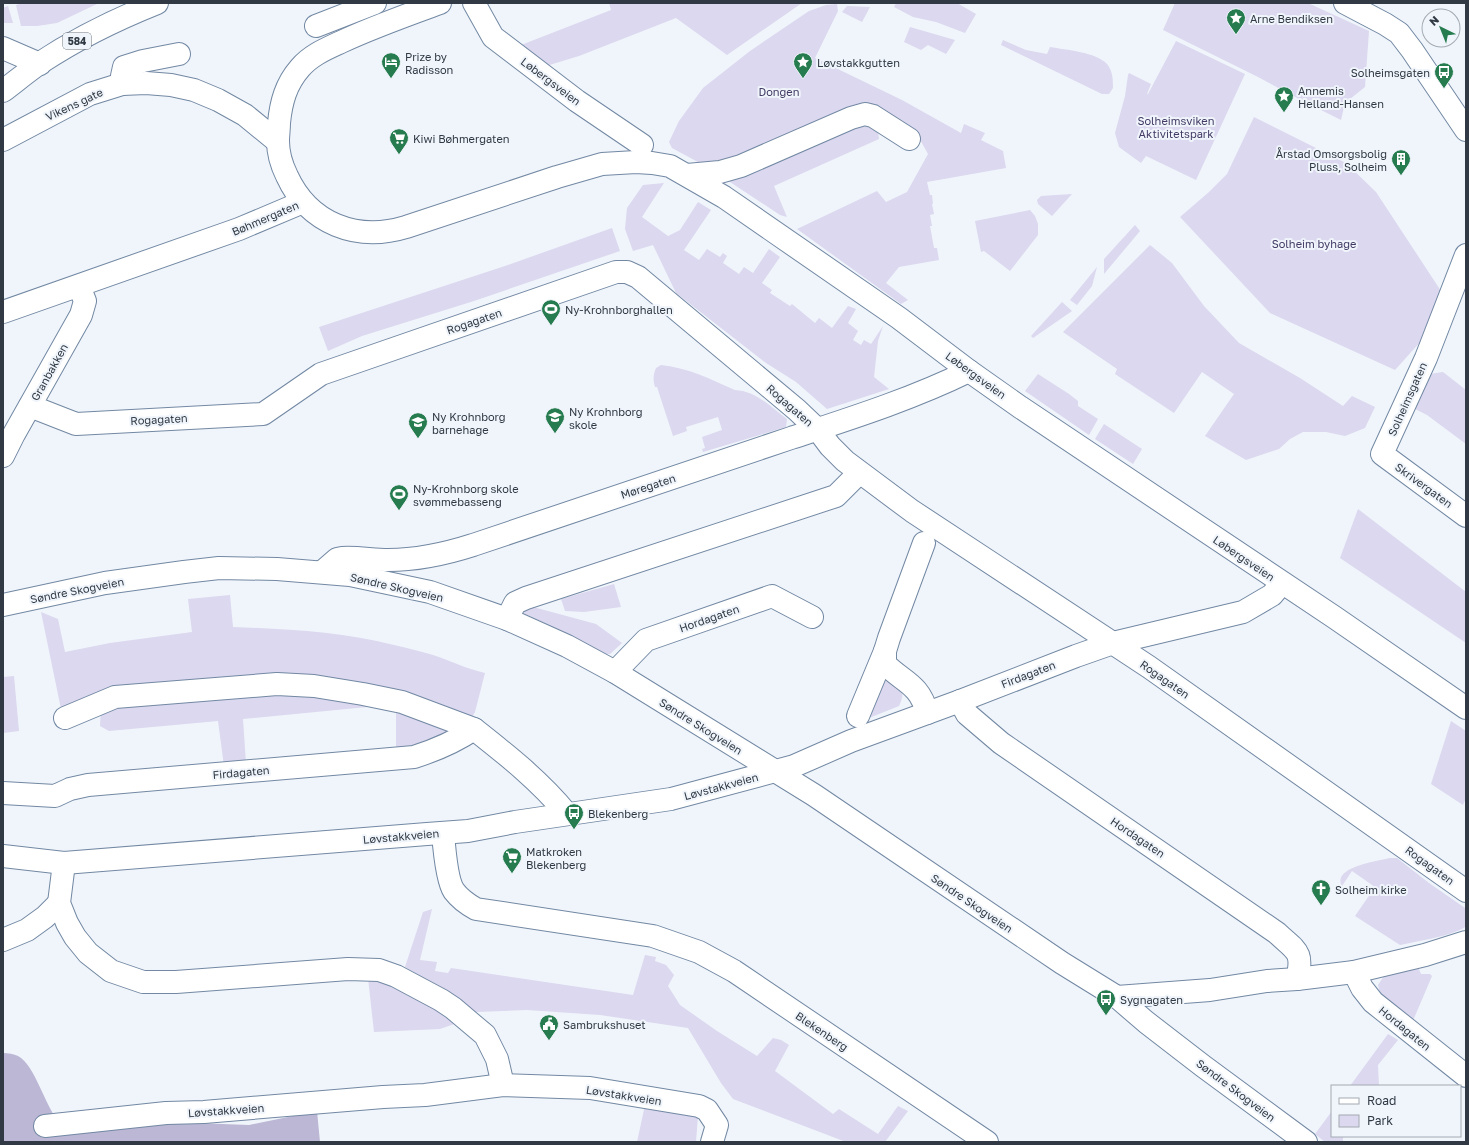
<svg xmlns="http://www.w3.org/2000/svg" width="1469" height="1145" font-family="'Golos Text',sans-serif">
  <rect width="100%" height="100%" fill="#f0f5fb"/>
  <g fill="#dbd8ef">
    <path d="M23 3H99L57 23 37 26H21L16 5Z"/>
    <path d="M609 3H802L727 55 676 18 579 56 546 66 521 45 611 10Z"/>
    <path d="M896 3H957L976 14 965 33 936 22 913 17 894 7Z"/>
    <path d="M1175 3H1308L1369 31 1365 87 1345 103 1341 120 1299 99 1258 77 1163 30Z"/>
    <path d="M837 4 838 11 815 58 902 100 961 133 964 124 985 133 981 140 1003 151 1006 168 927 182 930 195H932L933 204H932L934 214 930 215 932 226H930L934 248H937L939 260 899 267 886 283 908 300 901 304 797 229 877 191 886 202 907 192 928 154 918 136 873 105 709 168 672 148 669 142 679 121 703 88 750 51 809 11 826 5Z"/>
    <path d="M8 6 13 23H3V8Z"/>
    <path d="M847 6 870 7 862 22 842 12Z"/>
    <path d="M910 27 955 40 946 54 928 45 921 50 904 42Z"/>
    <path d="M1003 40 1026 50 1047 54 1050 47C1066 50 1096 52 1107 64 1113 71 1113 81 1113 88L1109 94H1102L1001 45Z"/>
    <path d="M1176 41 1245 74 1196 180 1146 156 1141 163 1119 147 1115 133 1125 96 1128 75 1129 73 1151 84 1147 94H1148Z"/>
    <path d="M1254 117 1346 163 1376 192 1441 291 1422 340 1395 370 1270 313 1180 217 1209 192 1227 174Z"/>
    <path d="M865 122 878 132 879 139 774 186 787 217 780 215 727 180Z"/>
    <path d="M664 183 642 217 668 236 680 230 698 202 711 210 684 250 699 260 707 249 720 257 723 253 727 256 723 263 739 274 744 267 753 273 769 249 780 257 762 283 772 290 770 293 790 306 792 304 815 323 819 318 832 328 848 306 856 309 848 323 858 331 853 340 861 345 864 340 871 344 883 326 878 341 874 377 889 389 827 409 796 382 766 363 676 293 653 245 633 251 625 229 627 208 643 185Z"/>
    <path d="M1072 194 1052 216 1038 204 1037 200 1041 196Z"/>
    <path d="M1030 210 1035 216 1038 224V235L1010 271 984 251 981 252 975 221Z"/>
    <path d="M1135 225 1140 231 1104 274V259Z"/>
    <path d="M612 228 620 251 474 301 362 336 328 351 319 327 505 266Z"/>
    <path d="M1150 245 1172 263 1204 306 1239 343 1300 378 1343 406 1352 396 1375 407 1365 428 1345 436 1326 432H1303L1290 439 1279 449 1246 460 1205 436 1234 394 1202 372 1174 413 1115 374 1117 369 1063 332Z"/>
    <path d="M1097 267 1092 286 1077 305 1070 300Z"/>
    <path d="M1062 302 1072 311 1033 338 1031 336Z"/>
    <path d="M661 365C689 368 710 379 735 390 756 391 771 407 787 419L786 427 703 452 702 449 705 448 702 437 722 430 718 417 686 427 687 431 673 436 657 387H655C653 380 653 375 656 368Z"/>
    <path d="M1443 372 1466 390V444L1427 415 1409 406 1423 375Z"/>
    <path d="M1038 374 1069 394 1078 401V406L1098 419 1089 435 1025 391Z"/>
    <path d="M1104 424 1142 449 1133 464 1095 439Z"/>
    <path d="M1358 509 1466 592V643L1340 558Z"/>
    <path d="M614 584 621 607 584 612 565 611 561 599Z"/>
    <path d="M230 595 233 627C287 629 342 632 394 645 407 648 420 651 433 655 451 661 467 669 485 673L475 712 471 719 349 686 61 709 41 612 58 619 65 652 110 643 192 632 188 599Z"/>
    <path d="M522 604 596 624 622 643 610 654H600L574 637 519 611Z"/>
    <path d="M14 676 19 731 3 733V677Z"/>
    <path d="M885 680C900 686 907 689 899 706L864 720 880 683Z"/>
    <path d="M252 689 388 705 243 719 246 764 224 766 218 721 109 731 100 726 101 707Z"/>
    <path d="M396 707 451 731 427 745 396 751Z"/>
    <path d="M1451 721 1466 731V798L1463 805 1431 784Z"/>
    <path d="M1390 858H1397L1429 883 1465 908 1466 926C1458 935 1413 942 1400 945L1355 916 1375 887 1352 871 1342 886C1332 867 1378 861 1390 858Z"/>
    <path d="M432 909 420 960 437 962 435 971 448 973 451 968 633 995 645 955 656 957 655 961 666 965 674 975 668 986 680 1005 717 1031 757 1056 773 1038 781 1040 789 1045 775 1071 833 1114 839 1109 878 1134 898 1106 908 1111 885 1142H846L733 1099 721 1083 688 1028 600 1015 527 1010 476 1012 445 991 405 967 423 912Z"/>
    <path d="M1418 967 1421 974H1430L1432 976 1412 1023 1381 998 1378 985 1384 976Z"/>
    <path d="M368 978 403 988 408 996H421L460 1022 440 1029 374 1032Z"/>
    <path d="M1388 1034 1398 1040 1378 1065 1379 1086H1350Z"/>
    <path d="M645 1105 698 1116 696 1142H637Z"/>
    <path d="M1332 1111V1136H1343V1142H1325L1315 1134Z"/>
  </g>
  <path fill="#bbb7d4" d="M3 1053C8 1053 14 1054 18 1056 35 1065 45 1106 59 1122H168L249 1125 317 1111 320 1142H3Z"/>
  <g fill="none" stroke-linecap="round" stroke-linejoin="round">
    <defs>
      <g id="minor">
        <path d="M440 3C407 15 373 27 341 42 326 49 311 55 300 68 286 84 281 102 279 123 279 129 278 135 278 141 278 153 282 166 287 176 309 224 357 242 406 227L557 177 602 164 636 162 652 163 670 166 724 197 899 318 969 371 1020 407 1334 617 1466 708"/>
        <path d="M474 3 493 37 577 101 642 145"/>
        <path d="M1345 3 1385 24 1399 33 1412 50 1466 130"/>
        <path d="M316 26 375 3"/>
        <path d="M3 48 40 64"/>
        <path d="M122 84V76L124 67 143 61 179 54"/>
        <path d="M3 140 90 94 122 84 146 83 171 85 194 90 218 100 245 115 278 142"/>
        <path d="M687 175 720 172 741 166 851 118 865 114 873 116 909 139"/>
        <path d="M1466 255 1426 358 1382 454 1466 516"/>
        <path d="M3 312 239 229 303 202"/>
        <path d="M30 406 76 424 263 414 321 374 616 272H627L638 277 797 410 818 430 830 446 845 461 912 511 1149 667 1466 891"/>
        <path d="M3 456 14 434 81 315 85 301 79 286"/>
        <path d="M924 543 889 638 885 651V664C903 682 920 684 927 713"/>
        <path d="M322 572 337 559 342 558C358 557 373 560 388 560 418 560 445 554 473 545 579 509 685 473 791 438 852 418 912 399 969 371"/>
        <path d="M3 605 105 583 184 572 219 568 277 569 350 575 430 592 507 619 567 646 615 672 814 795 1062 963 1117 997 1146 1022 1203 1066 1306 1142"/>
        <path d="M507 619 515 603 526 598 836 496 859 473"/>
        <path d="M615 672 646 640 772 596 812 617"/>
        <path d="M960 701 967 714 1001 743 1277 933C1296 951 1304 951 1297 979"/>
        <path d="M858 716 885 651"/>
        <path d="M65 718 115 697 277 684 314 686 363 694 402 702 474 729"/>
        <path d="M3 793 55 796 70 789 88 785 414 757C436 750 455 742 474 729 507 755 540 781 567 814"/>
        <path d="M443 833C444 846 447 881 454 891 460 899 467 904 476 909L653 936 699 952 734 971 987 1142"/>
        <path d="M3 856 64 863 427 834 468 831 515 822 671 799 794 766 851 741 960 701 1076 656 1113 643 1243 612 1272 595 1282 583"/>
        <path d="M64 863 59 903 67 923 75 937 88 953 111 971 143 982H176L348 969 379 970 396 976 441 1000 453 1008 485 1035 497 1059 503 1085"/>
        <path d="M3 940 27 930 45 917 59 903"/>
        <path d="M1354 972 1362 988 1373 1002 1466 1076"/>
        <path d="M1117 997 1210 990 1267 981 1297 979 1354 972 1425 955 1466 942"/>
        <path d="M45 1126 166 1113 204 1112 383 1097 425 1095 503 1085 590 1088 699 1106 707 1110 717 1125 712 1142"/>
      </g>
      <path id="major" d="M3 91C15 82 27 72 40 63 76 39 117 19 157 3"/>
    </defs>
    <use href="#minor" stroke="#7288a3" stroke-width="24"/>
    <use href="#major" stroke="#7288a3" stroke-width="24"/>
    <use href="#minor" stroke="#fff" stroke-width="22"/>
    <use href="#major" stroke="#fff" stroke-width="22"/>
  </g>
  <defs>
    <symbol id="sight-pin" viewBox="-11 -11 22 30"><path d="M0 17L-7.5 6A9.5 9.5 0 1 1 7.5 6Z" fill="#267c4f" stroke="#f0f5fb"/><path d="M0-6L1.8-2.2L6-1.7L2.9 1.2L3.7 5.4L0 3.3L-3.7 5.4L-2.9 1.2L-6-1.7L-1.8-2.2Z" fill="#fff"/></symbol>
    <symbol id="hotel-pin" viewBox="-11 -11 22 30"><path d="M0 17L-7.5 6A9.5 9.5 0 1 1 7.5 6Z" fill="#267c4f" stroke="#f0f5fb"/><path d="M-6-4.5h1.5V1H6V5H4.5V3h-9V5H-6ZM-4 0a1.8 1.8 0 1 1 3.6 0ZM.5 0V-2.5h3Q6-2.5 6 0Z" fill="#fff"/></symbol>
    <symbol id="bus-pin" viewBox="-11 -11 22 30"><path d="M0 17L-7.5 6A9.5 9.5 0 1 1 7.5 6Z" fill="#267c4f" stroke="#f0f5fb"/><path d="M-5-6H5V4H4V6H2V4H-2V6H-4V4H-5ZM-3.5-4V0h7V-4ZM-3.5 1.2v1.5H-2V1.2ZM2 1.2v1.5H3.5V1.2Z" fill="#fff"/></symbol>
    <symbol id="supermarket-pin" viewBox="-11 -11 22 30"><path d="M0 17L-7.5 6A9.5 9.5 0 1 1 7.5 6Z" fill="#267c4f" stroke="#f0f5fb"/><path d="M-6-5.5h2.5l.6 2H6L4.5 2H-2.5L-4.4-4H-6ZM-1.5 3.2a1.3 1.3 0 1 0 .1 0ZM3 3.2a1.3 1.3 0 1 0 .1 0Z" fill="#fff"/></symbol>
    <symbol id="building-pin" viewBox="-11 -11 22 30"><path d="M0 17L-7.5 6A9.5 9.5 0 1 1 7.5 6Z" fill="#267c4f" stroke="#f0f5fb"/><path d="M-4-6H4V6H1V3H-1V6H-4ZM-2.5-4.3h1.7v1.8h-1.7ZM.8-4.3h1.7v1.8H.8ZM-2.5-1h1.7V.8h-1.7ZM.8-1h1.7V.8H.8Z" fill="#fff"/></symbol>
    <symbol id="stadium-pin" viewBox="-11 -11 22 30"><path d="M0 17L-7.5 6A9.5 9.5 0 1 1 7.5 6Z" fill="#267c4f" stroke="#f0f5fb"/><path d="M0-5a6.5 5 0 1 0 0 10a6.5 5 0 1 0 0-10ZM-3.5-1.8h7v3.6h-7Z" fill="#fff"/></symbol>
    <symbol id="school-pin" viewBox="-11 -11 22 30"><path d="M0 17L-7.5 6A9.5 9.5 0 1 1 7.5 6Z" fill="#267c4f" stroke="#f0f5fb"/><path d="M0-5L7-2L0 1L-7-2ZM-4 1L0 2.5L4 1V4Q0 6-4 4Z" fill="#fff"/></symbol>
    <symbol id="church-pin" viewBox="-11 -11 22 30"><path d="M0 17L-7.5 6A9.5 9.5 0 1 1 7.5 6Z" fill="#267c4f" stroke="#f0f5fb"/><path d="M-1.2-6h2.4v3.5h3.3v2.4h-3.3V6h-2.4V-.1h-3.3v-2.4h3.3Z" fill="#fff"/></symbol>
    <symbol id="civic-pin" viewBox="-11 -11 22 30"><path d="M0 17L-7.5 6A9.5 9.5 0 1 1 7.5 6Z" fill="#267c4f" stroke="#f0f5fb"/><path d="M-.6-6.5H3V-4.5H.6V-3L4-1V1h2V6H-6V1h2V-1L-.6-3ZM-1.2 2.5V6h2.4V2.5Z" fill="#fff"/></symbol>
  </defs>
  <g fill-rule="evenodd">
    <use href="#sight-pin" x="1225" y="7" width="22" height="30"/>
    <use href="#hotel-pin" x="380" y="51" width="22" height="30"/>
    <use href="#sight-pin" x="792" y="51" width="22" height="30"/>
    <use href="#bus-pin" x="1433" y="61" width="22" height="30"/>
    <use href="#sight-pin" x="1273" y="85" width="22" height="30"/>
    <use href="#supermarket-pin" x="388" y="127" width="22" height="30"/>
    <use href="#building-pin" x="1390" y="148" width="22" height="30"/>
    <use href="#stadium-pin" x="540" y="298" width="22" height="30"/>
    <use href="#school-pin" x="544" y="406" width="22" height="30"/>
    <use href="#school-pin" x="407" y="411" width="22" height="30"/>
    <use href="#stadium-pin" x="388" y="483" width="22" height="30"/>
    <use href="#bus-pin" x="563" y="802" width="22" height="30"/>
    <use href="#supermarket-pin" x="501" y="846" width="22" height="30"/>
    <use href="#church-pin" x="1310" y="878" width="22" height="30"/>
    <use href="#bus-pin" x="1095" y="988" width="22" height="30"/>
    <use href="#civic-pin" x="538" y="1013" width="22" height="30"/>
  </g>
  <g text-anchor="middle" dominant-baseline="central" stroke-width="4" stroke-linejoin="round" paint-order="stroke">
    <rect fill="#f0f5fb" stroke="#6a717b" stroke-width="1" x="63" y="33" width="28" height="16" rx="3"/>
    <g font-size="10" font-weight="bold" fill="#303944">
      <text x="77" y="41">584</text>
    </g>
    <g font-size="11" fill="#303944" stroke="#f0f5fb" text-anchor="start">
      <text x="1250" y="18">Arne Bendiksen</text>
      <text x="405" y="56">Prize by<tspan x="405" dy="13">Radisson</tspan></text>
      <text x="817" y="62">Løvstakkgutten</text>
      <text x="1430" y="72" text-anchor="end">Solheimsgaten</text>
      <text x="1298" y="90">Annemis<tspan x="1298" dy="13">Helland-Hansen</tspan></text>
      <text x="413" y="138">Kiwi Bøhmergaten</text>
      <text x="1387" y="153" text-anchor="end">Årstad Omsorgsbolig<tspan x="1387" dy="13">Pluss, Solheim</tspan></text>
      <text x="565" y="309">Ny-Krohnborghallen</text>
      <text x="569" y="411">Ny Krohnborg<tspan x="569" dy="13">skole</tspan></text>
      <text x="432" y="416">Ny Krohnborg<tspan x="432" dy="13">barnehage</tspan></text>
      <text x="413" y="488">Ny-Krohnborg skole<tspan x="413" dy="13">svømmebasseng</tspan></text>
      <text x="588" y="813">Blekenberg</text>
      <text x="526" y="851">Matkroken<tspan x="526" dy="13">Blekenberg</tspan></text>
      <text x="1335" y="889">Solheim kirke</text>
      <text x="1120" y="999">Sygnagaten</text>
      <text x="563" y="1024">Sambrukshuset</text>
    </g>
    <g font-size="11" fill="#303944" stroke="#f0f5fb">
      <text transform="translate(551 81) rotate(37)">Løbergsveien</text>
      <text transform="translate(74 104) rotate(-25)">Vikens gate</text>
      <text transform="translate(265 218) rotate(-23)">Bøhmergaten</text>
      <text transform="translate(474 321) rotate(-19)">Rogagaten</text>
      <text transform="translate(49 372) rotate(-61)">Granbakken</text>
      <text transform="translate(976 375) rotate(36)">Løbergsveien</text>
      <text transform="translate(1407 399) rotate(-66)">Solheimsgaten</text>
      <text transform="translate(790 405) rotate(41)">Rogagaten</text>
      <text transform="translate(159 419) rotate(-3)">Rogagaten</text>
      <text transform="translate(1424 485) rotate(36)">Skrivergaten</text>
      <text transform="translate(648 486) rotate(-18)">Møregaten</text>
      <text transform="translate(1244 558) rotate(34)">Løbergsveien</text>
      <text transform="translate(397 587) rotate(13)">Søndre Skogveien</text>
      <text transform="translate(77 590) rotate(-11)">Søndre Skogveien</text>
      <text transform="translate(709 618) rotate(-19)">Hordagaten</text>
      <text transform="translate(1028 674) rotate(-21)">Firdagaten</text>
      <text transform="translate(1165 679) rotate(35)">Rogagaten</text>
      <text transform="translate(701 726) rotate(32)">Søndre Skogveien</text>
      <text transform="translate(241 772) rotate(-5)">Firdagaten</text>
      <text transform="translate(721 786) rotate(-15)">Løvstakkveien</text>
      <text transform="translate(401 836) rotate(-5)">Løvstakkveien</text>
      <text transform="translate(1138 837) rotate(34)">Hordagaten</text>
      <text transform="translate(1430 865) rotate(36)">Rogagaten</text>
      <text transform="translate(972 903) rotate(34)">Søndre Skogveien</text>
      <text transform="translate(1405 1028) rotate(39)">Hordagaten</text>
      <text transform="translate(822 1031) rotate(34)">Blekenberg</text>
      <text transform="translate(1236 1090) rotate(37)">Søndre Skogveien</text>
      <text transform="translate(624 1095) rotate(9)">Løvstakkveien</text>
      <text transform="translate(226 1110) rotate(-4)">Løvstakkveien</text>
    </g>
    <g font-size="11" fill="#433b65" stroke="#f0f5fb">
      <text x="779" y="91">Dongen</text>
      <text x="1176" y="120">Solheimsviken<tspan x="1176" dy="13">Aktivitetspark</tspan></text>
      <text x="1314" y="243">Solheim byhage</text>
    </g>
  </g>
  <rect width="1469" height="1145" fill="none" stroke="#303944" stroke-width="8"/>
  <rect x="1331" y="1085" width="130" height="52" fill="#f0f5fb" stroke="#a3aab2"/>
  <rect x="1339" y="1098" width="20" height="6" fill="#ffffff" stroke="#a3aab2"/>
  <text x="1367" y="1105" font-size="12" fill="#303944">Road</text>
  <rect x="1339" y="1115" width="20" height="12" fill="#dbd8ef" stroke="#a3aab2"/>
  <text x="1367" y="1125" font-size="12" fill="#303944">Park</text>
  <g transform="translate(1441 28) rotate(317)"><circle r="19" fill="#f0f5fb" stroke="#a3aab2"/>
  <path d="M0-3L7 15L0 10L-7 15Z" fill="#267c4f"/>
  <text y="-6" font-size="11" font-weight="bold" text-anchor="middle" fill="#303944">N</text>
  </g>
</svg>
